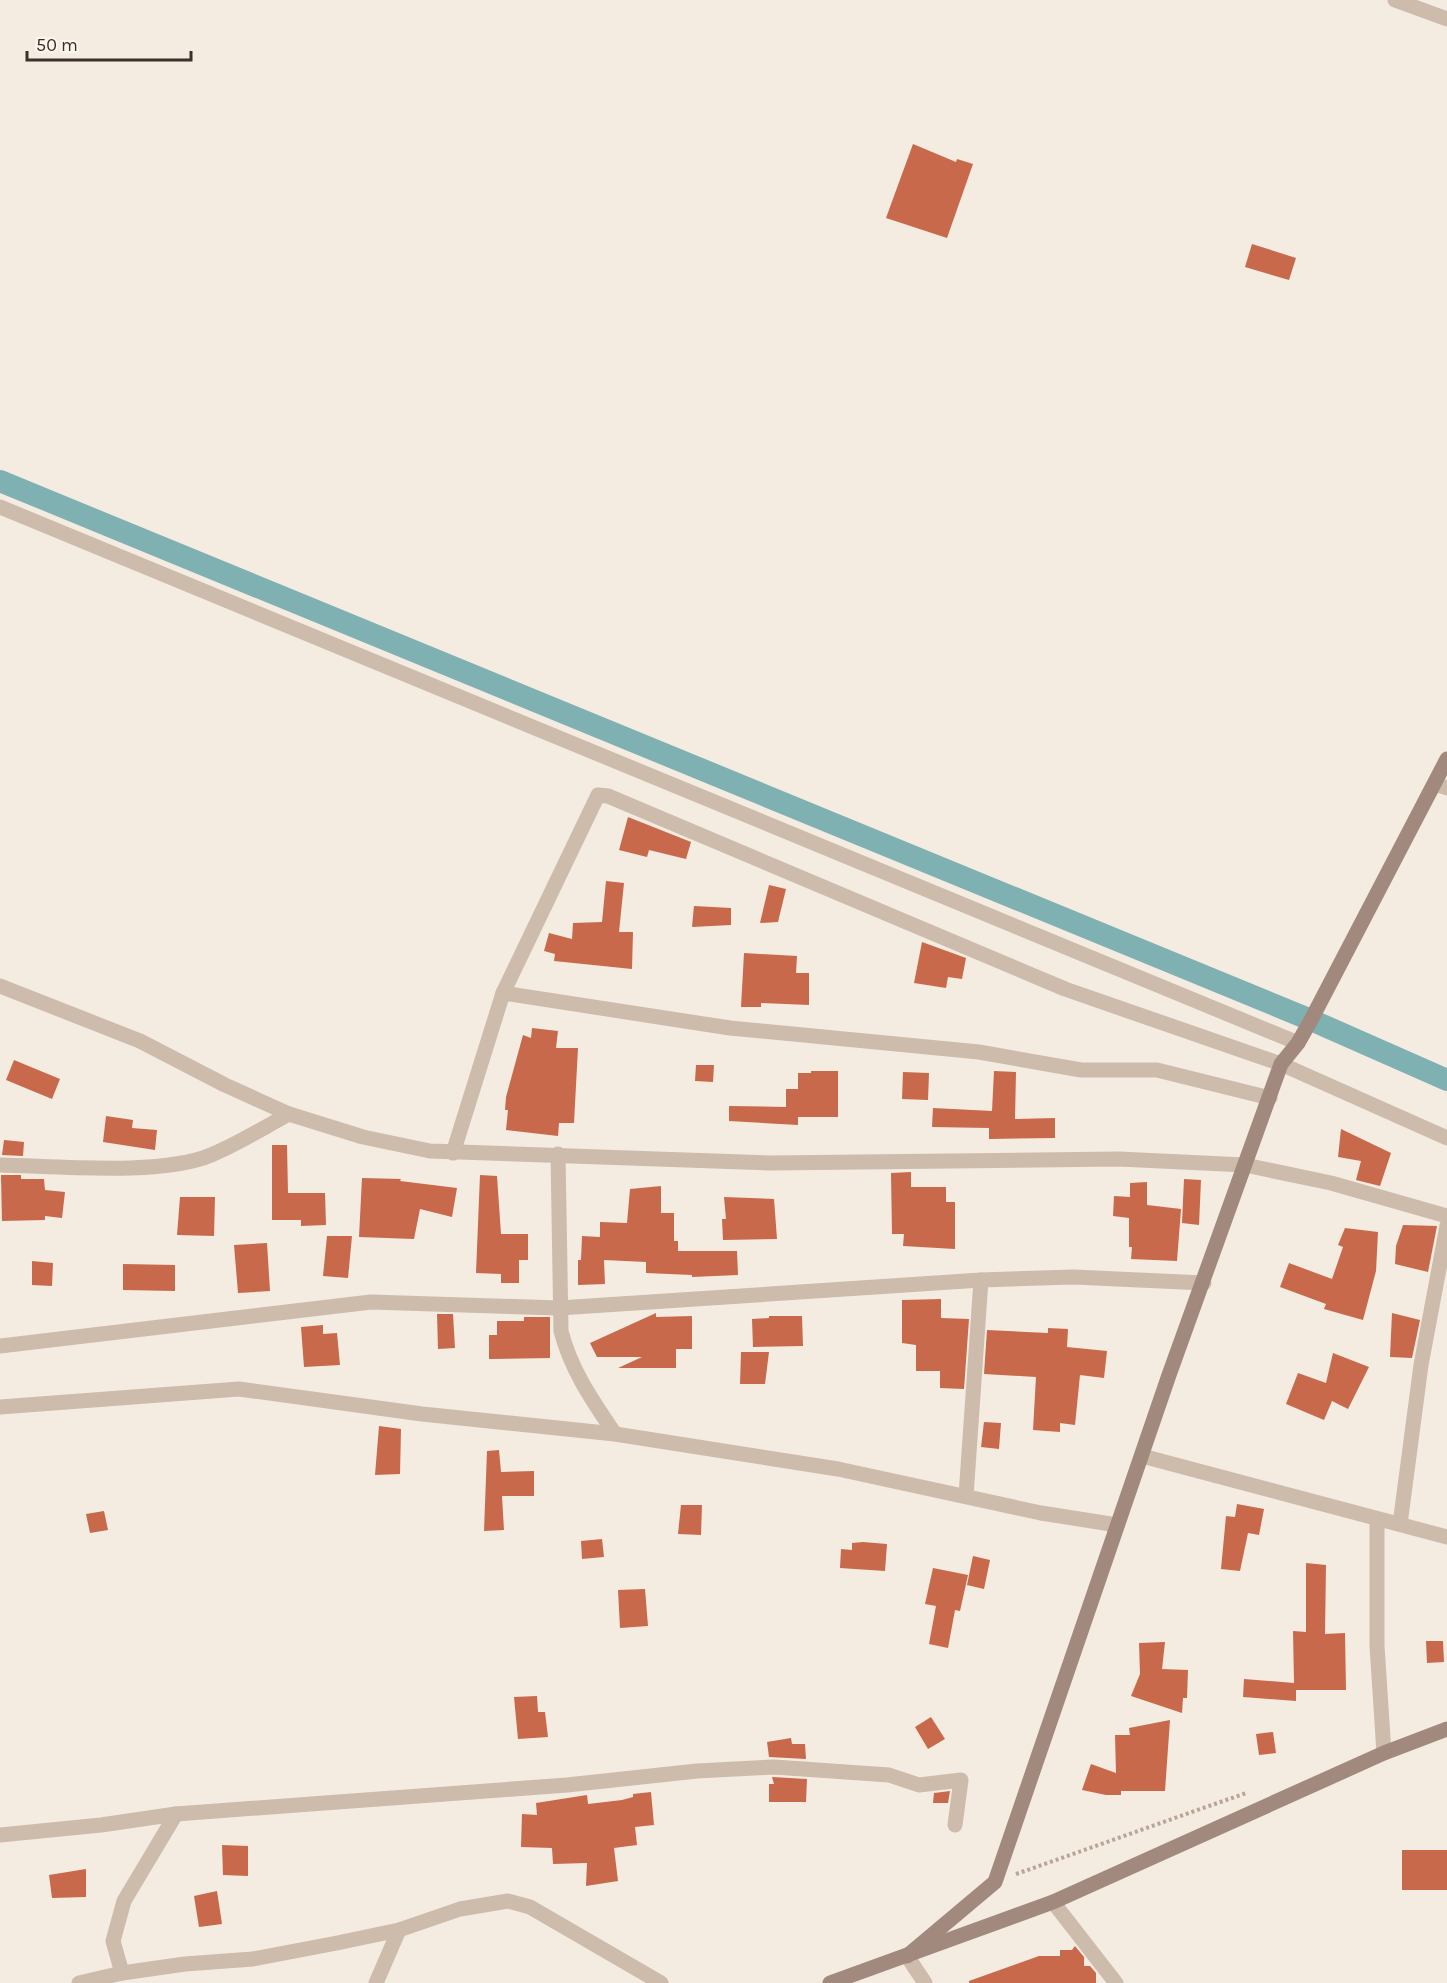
<svg xmlns="http://www.w3.org/2000/svg" width="1447" height="1983" font-family="Karla,sans-serif">
  <rect width="100%" height="100%" fill="#f4ebe1"/>
  <g fill="none" stroke-linecap="round" stroke-linejoin="round">
    <path stroke="#7fb0b2" stroke-width="22" d="M0 481 1311 1020 1447 1080"/>
  </g>
  <g fill="#c8694b">
    <path d="M913 144 956 162 957 159 973 164 947 238 886 218Z"/>
    <path d="M1252 244 1296 258 1289 280 1245 267Z"/>
    <path d="M628 817 691 842 686 859 649 850 647 857 619 850Z"/>
    <path d="M606 881 624 883 619 932H633L632 969 554 961 555 954 544 951 549 933 572 939 573 923 602 922Z"/>
    <path d="M769 885 786 889 778 922 760 923Z"/>
    <path d="M694 906 731 908V925L692 927Z"/>
    <path d="M922 942 966 958 962 979 948 977 946 988 914 983Z"/>
    <path d="M744 953 797 956 796 973H809V1005L761 1003V1007H741Z"/>
    <path d="M532 1028 558 1031 556 1048H578L574 1123H559L558 1136 506 1130 508 1110H505L506 1097 523 1035 531 1038Z"/>
    <path d="M14 1060 60 1079 52 1099 6 1080Z"/>
    <path d="M696 1065H714L713 1082 695 1081Z"/>
    <path d="M811 1071H838V1117H798V1125L729 1121V1106L786 1107V1089H798V1073H811Z"/>
    <path d="M994 1071 1016 1072 1015 1119 1055 1118V1138L989 1139V1128L932 1127 933 1108 992 1111Z"/>
    <path d="M903 1072 929 1073 928 1100 902 1099Z"/>
    <path d="M106 1116 133 1120 132 1128 157 1130 155 1150 103 1142Z"/>
    <path d="M1341 1129 1391 1153 1380 1186 1356 1180 1361 1161 1338 1157Z"/>
    <path d="M4 1140 24 1142 23 1156 2 1155Z"/>
    <path d="M272 1145H287L288 1193H325L326 1225 301 1226V1220H272Z"/>
    <path d="M911 1172V1187H946V1202H955V1249L903 1246 904 1234H892L891 1173Z"/>
    <path d="M1 1175H21V1179H44L45 1190 65 1192 62 1218 45 1216V1220L2 1221Z"/>
    <path d="M480 1175 497 1176 501 1234H528V1260H519V1283H501V1274L476 1273Z"/>
    <path d="M362 1178 401 1179 400 1181 457 1188 452 1217 420 1209 414 1239 359 1237Z"/>
    <path d="M1184 1179 1201 1180 1199 1225 1182 1223Z"/>
    <path d="M1147 1182V1205L1181 1209 1177 1261 1131 1259 1132 1247H1129V1218L1113 1216 1114 1196 1130 1197V1183Z"/>
    <path d="M661 1186V1213H674V1241H678V1251H737L738 1275 692 1277V1275L646 1273V1262L604 1260 605 1284 578 1285V1260H581L582 1236 600 1237V1222L627 1223 630 1189Z"/>
    <path d="M180 1197H215L214 1236 177 1235Z"/>
    <path d="M724 1197 774 1199 777 1239 723 1240 722 1219H726Z"/>
    <path d="M1403 1225 1437 1226 1428 1272 1395 1264 1396 1246Z"/>
    <path d="M1345 1228 1378 1232 1376 1271 1363 1320 1324 1309 1326 1304 1280 1287 1289 1263 1332 1279 1343 1247 1338 1245Z"/>
    <path d="M327 1236H352L348 1278 323 1276Z"/>
    <path d="M267 1243 270 1291 238 1293 234 1245Z"/>
    <path d="M32 1261 53 1263 52 1286 32 1285Z"/>
    <path d="M123 1264 175 1265V1291L123 1290Z"/>
    <path d="M941 1299V1318L969 1319 964 1389 940 1388V1371H916V1345L902 1343V1300Z"/>
    <path d="M656 1313V1317L692 1316V1349H676V1368H618L642 1357H597L590 1343Z"/>
    <path d="M1392 1313 1420 1320 1412 1358 1390 1357Z"/>
    <path d="M437 1314H453L455 1348 438 1349Z"/>
    <path d="M769 1316H802L803 1346 753 1347 752 1319 769 1318Z"/>
    <path d="M524 1317H550V1358L489 1359V1335H497V1321H524Z"/>
    <path d="M323 1325V1334L337 1333 340 1365 304 1367 301 1327Z"/>
    <path d="M1048 1328 1068 1329 1067 1347 1107 1351 1104 1378 1080 1375 1075 1425 1060 1423V1432L1033 1430 1036 1377 984 1374 987 1330 1048 1333Z"/>
    <path d="M741 1352H769L765 1384H740Z"/>
    <path d="M1333 1353 1369 1367 1348 1409 1332 1401 1324 1420 1286 1404 1298 1373 1326 1383Z"/>
    <path d="M984 1422 1001 1423 999 1449 981 1447Z"/>
    <path d="M379 1426 401 1429 400 1474 375 1475Z"/>
    <path d="M499 1450 501 1472 534 1471V1496H502L504 1530 484 1531 487 1451Z"/>
    <path d="M1237 1504 1264 1509 1259 1535 1248 1533 1240 1571 1221 1569 1226 1516 1235 1517Z"/>
    <path d="M681 1505H702L701 1535 678 1534Z"/>
    <path d="M104 1511 108 1530 90 1533 86 1514Z"/>
    <path d="M602 1539 604 1557 582 1559 581 1541Z"/>
    <path d="M863 1542 887 1544 885 1571 840 1568 841 1549 852 1550V1543Z"/>
    <path d="M973 1556 990 1560 984 1589 967 1585Z"/>
    <path d="M1306 1563 1326 1565 1325 1634 1345 1633 1346 1690H1296V1701L1243 1697 1244 1679 1294 1683 1293 1631 1306 1632Z"/>
    <path d="M933 1568 968 1575 960 1611 955 1610 948 1648 929 1644 936 1606 925 1604Z"/>
    <path d="M645 1589 648 1626 620 1628 618 1590Z"/>
    <path d="M1426 1641H1443L1444 1662 1427 1663Z"/>
    <path d="M1165 1642 1162 1669 1188 1670 1187 1698H1183L1182 1713 1131 1696 1140 1674 1139 1643Z"/>
    <path d="M537 1696 538 1712H545L548 1737 518 1739 514 1697Z"/>
    <path d="M931 1717 945 1739 928 1749 915 1727Z"/>
    <path d="M1170 1720 1165 1791H1121V1795H1106L1082 1790 1091 1764 1116 1773 1115 1735H1130L1129 1728Z"/>
    <path d="M1273 1732 1276 1753 1259 1755 1256 1734Z"/>
    <path d="M791 1738 792 1744H805L806 1759 769 1757 767 1742Z"/>
    <path d="M772 1777 807 1779 806 1802H769V1784H774Z"/>
    <path d="M950 1791 948 1803H933L934 1793Z"/>
    <path d="M651 1792 654 1825 635 1827 637 1845 614 1848 618 1881 586 1886 587 1863 553 1864 552 1848 521 1847 522 1814 537 1815 536 1803 587 1795 588 1804 622 1800 633 1797V1794Z"/>
    <path d="M222 1845 248 1846V1876L223 1875Z"/>
    <rect x="1402" y="1850" width="45" height="40"/>
    <path d="M86 1869V1897L52 1898 49 1875Z"/>
    <path d="M217 1891 222 1924 199 1927 194 1896Z"/>
    <path d="M1075 1946 1084 1957V1966H1090L1096 1973V1983H969V1981L1039 1956H1060V1950H1072Z"/>
  </g>
  <g fill="none" stroke-linecap="round" stroke-linejoin="round">
    <path stroke="#b9a596" stroke-width="4" stroke-dasharray="3 3" stroke-linecap="butt" d="M1016 1874 1246 1793"/>
    <g stroke="#cdbbac" stroke-width="15">
      <path d="M1395 0 1447 19"/>
      <path d="M0 507 1298 1043"/>
      <path d="M1435 784 1447 788"/>
      <path d="M0 986 140 1041 225 1085 289 1114 363 1137 430 1151 770 1163 1119 1159 1245 1165 1331 1183 1447 1216"/>
      <path d="M503 993 730 1028 979 1052 1081 1070H1157L1270 1098"/>
      <path d="M453 1153 503 993 598 795 608 796 1065 989 1281 1064 1447 1138"/>
      <path d="M558 1154 561 1331C571 1370 592 1400 615 1434"/>
      <path d="M0 1165C56 1166 162 1176 211 1155 238 1144 263 1128 289 1114"/>
      <path d="M0 1346 371 1302 559 1308 981 1280 1074 1277 1204 1283"/>
      <path d="M0 1407 239 1389 422 1414 615 1434 838 1469 1041 1513 1117 1525"/>
      <path d="M1142 1456 1447 1537"/>
      <path d="M966 1496 981 1280"/>
      <path d="M1377 1519V1646L1384 1753"/>
      <path d="M1400 1524 1421 1365 1447 1226"/>
      <path d="M0 1835 101 1825 176 1814 567 1785 697 1771 774 1767 889 1775 919 1785 961 1780 955 1825"/>
      <path d="M1053 1902 1116 1983"/>
      <path d="M907 1956 925 1983"/>
      <path d="M122 1973 113 1941 124 1901 176 1814"/>
      <path d="M79 1983 122 1973 185 1964 253 1959 337 1943 399 1930 460 1909 508 1901 530 1907 661 1983"/>
      <path d="M376 1983 399 1930"/>
    </g>
    <g stroke="#a18a7d" stroke-width="15">
      <path d="M907 1956 995 1882 1169 1375 1281 1064 1298 1043 1311 1020 1447 759"/>
      <path d="M830 1983 1053 1902 1384 1753 1447 1729"/>
    </g>
  </g>
  <path d="M27 51v9h164v-9" fill="none" stroke="#3b302b" stroke-width="3"/>
  <text x="36" y="51" font-size="18" fill="#3b302b" stroke="#fbf5ee" stroke-width="4.5" paint-order="stroke">50 m</text>
</svg>
